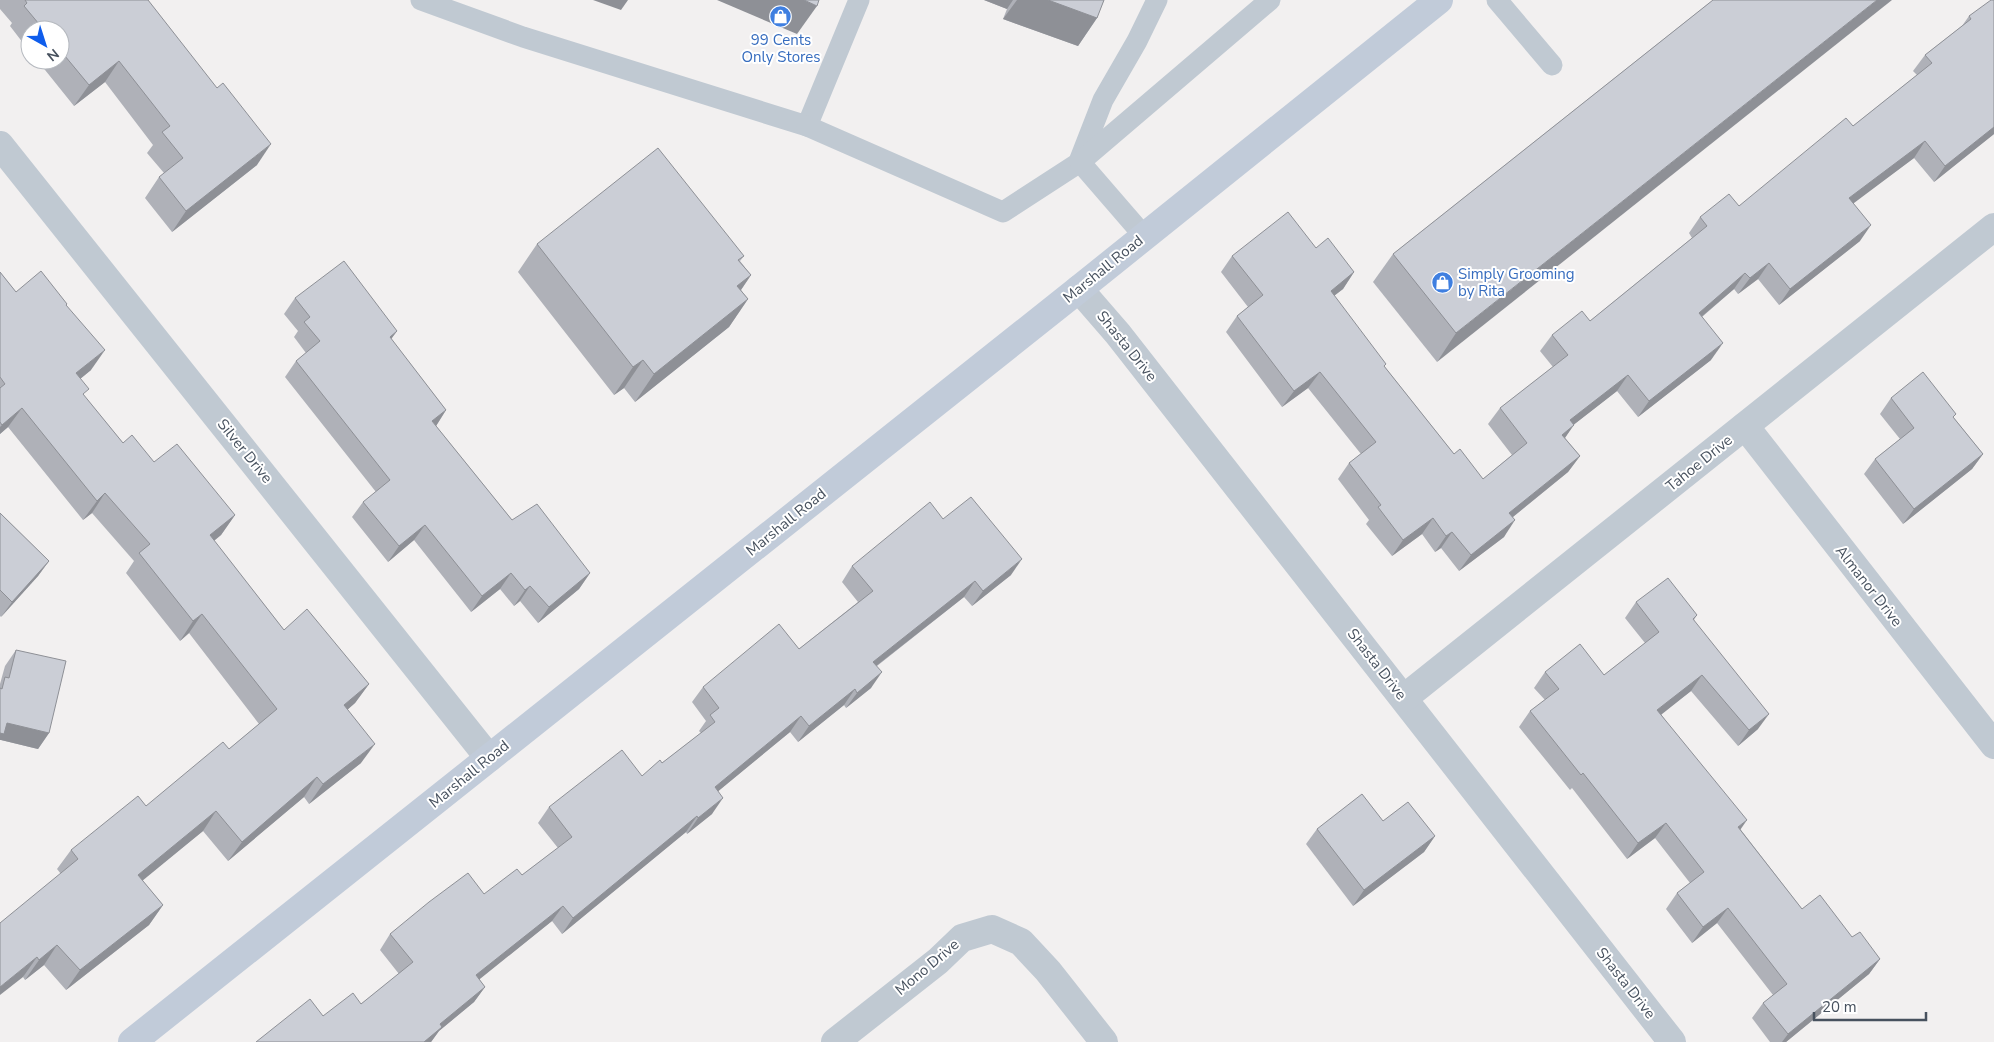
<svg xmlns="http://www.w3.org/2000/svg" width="1994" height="1042" font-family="'Nunito Sans',sans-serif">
  <rect width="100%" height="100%" fill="#f2f0f0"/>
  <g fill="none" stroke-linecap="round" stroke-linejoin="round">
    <g stroke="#c0c9d2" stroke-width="21">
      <path d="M421 0 523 37 807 126 859 0"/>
      <path d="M1497 0 1552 65"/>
      <path d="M807 126 1003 212 1080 162 1144 236"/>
      <path d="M1080 159 1103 100 1137 41 1157 0"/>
      <path d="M1080 162 1270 0"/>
    </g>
    <g stroke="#c0c9d2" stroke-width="28">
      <path d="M0 145 489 758"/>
      <path d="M1079 289 1118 334 1672 1042"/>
      <path d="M1745 426 1994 745"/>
      <path d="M1404 698 1994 227"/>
      <path d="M835 1042 938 961 962 938 992 929 1021 942 1048 971 1104 1042"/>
    </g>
    <path stroke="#c1cbd9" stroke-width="28" d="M132 1042 1079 289 1439 0"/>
  </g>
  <g fill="#afb1b8">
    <path d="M0 0H148L257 165 172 232 145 198 159 177 164 173 147 153 153 145 105 82 74 106 37 60H60V30H30V52L10 26 12 23 0 9Z"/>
    <path d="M984 0H1104L1097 18 1078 46 1003 19 1007 9Z"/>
    <path d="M1713 0 1437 362 1373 282 1393 254Z"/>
    <path d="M1994 0V134L1934 182 1914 158 1853 203 1860 241 1779 305 1758 279 1738 294 1734 289 1702 317 1711 360 1638 417 1617 391 1573 425 1565 438 1580 456 1568 472 1513 517 1504 537 1459 571 1441 548 1435 552 1422 534 1392 556 1366 524 1369 520 1338 479 1349 463 1361 454 1308 388 1282 407 1226 332 1237 316 1248 307 1221 272 1232 256 1316 248 1354 272 1343 289 1334 296 1384 366 1454 454 1483 479 1512 455 1488 424 1500 408 1553 367 1540 351 1552 335 1590 321 1692 238 1689 233 1700 217 1739 206 1853 126 1917 75 1913 71 1925 55 1962 26 1969 16Z"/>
    <path d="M537 244 744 256 740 261 751 275 741 290 748 299 729 327 635 402 624 388 614 395 518 272Z"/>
    <path d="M0 272 16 292 66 305 91 370 80 379 84 396 123 443 235 515 221 535 214 541 284 630 369 684 355 703 347 710 361 763 309 804 304 797 228 861 203 831 142 880 163 905 149 925 66 990 44 965 25 980 23 977 61 874 57 869 71 850 146 806 229 749 259 724 189 633 180 641 126 573 134 561 92 513 83 520 8 427 0 434Z"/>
    <path d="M295 298 397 331 391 339 446 410 436 426 512 520 590 573 579 589 538 623 520 601 514 606 500 589 471 612 414 540 388 562 352 517 363 502 376 492 285 377 296 361 306 353 294 337 298 331 284 314Z"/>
    <path d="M1891 398 1954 418 1983 454 1972 469 1903 524 1864 474 1875 459 1900 439 1880 414Z"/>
    <path d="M0 513 49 561 38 576 1 617 0 616Z"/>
    <path d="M943 519 1011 575 972 606 964 597 877 666 871 688 846 708 844 705 798 742 790 732 718 791 712 814 687 834 686 832 562 934 552 921 479 979 485 987 474 1002 439 1031 431 1042H256L323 1016 361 1004 399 974 380 950 390 934 484 894 522 875 558 848 538 823 549 807 642 776 662 763 701 733 699 731 706 721 692 702 703 687 799 649 858 602 842 582 852 566Z"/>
    <path d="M1636 602 1697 615 1694 620 1758 729 1738 746 1691 691 1661 714 1741 830 1802 909 1852 937 1880 959 1869 974 1786 1042H1770L1752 1018 1763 1003 1773 995 1717 923 1692 943 1666 909 1677 893 1690 883 1655 838 1627 859 1572 788 1570 790 1519 727 1530 711 1545 700 1534 688 1545 672 1604 675 1645 643 1625 618Z"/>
    <path d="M16 650 49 733 38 749 1 740H0V684L5 666Z"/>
    <path d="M1383 821 1435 836 1424 852 1353 906 1306 844 1317 829Z"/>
  </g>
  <g fill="#8e9096">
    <path d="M593 0H628L621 10Z"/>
    <path d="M717 0H804L817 6 797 34Z"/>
    <path d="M984 0H1013L1007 9Z"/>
    <path d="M1017 0H1048L1097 18 1078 46 1003 19Z"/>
    <path d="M1877 0H1892L1437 362 1456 333Z"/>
    <path d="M119 61 105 82 74 106 89 85Z"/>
    <path d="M1994 127V134L1934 182 1945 166Z"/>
    <path d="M1925 141 1914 158 1838 215 1849 198Z"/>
    <path d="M271 144 257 165 172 232 186 211Z"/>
    <path d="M1871 225 1860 241 1779 305 1790 289Z"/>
    <path d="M1769 263 1758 279 1738 294 1750 278Z"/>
    <path d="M1354 272 1343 289 1319 307 1331 291Z"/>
    <path d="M1745 273 1734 289 1687 329 1699 313Z"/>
    <path d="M751 275 732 303 737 286Z"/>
    <path d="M748 299 729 327 635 402 654 374Z"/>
    <path d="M397 331 386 346 390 337Z"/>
    <path d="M1723 343 1711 360 1638 417 1649 401Z"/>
    <path d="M105 350 91 370 63 393 76 373Z"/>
    <path d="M643 360 624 388 614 395 633 367Z"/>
    <path d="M1320 372 1308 388 1282 407 1294 391Z"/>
    <path d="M1628 375 1617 391 1558 437 1570 420Z"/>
    <path d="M22 408 8 427 0 434V427L2 425Z"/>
    <path d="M446 410 436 426 432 421Z"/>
    <path d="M1574 425 1562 442V435Z"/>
    <path d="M1983 454 1972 469 1903 524 1914 509Z"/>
    <path d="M1580 456 1568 472 1498 529 1509 513Z"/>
    <path d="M105 493 92 513 83 520 97 501Z"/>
    <path d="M235 515 221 535 196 555 210 535Z"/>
    <path d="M1433 518 1422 534 1392 556 1403 540Z"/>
    <path d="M1515 520 1504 537 1459 571 1471 555Z"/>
    <path d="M425 525 414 540 388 562 399 546Z"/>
    <path d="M1452 532 1441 548 1435 552 1446 536Z"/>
    <path d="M1022 559 1011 575 972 606 983 591Z"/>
    <path d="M49 561 38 576 1 617 12 602Z"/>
    <path d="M511 573 500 589 471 612 482 596Z"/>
    <path d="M590 573 579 589 538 623 549 607Z"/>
    <path d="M975 581 964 597 862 677 873 662Z"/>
    <path d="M530 586 520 601 514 606 525 590Z"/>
    <path d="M202 614 189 633 180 641 193 621Z"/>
    <path d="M882 672 871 688 846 708 857 693Z"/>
    <path d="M1702 675 1691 691 1647 726 1657 710Z"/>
    <path d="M369 684 355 703 330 725 344 705Z"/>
    <path d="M855 689 844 705 798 742 809 726Z"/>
    <path d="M1769 714 1758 729 1738 746 1749 730Z"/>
    <path d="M801 716 790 732 704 803 715 787Z"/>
    <path d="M7 723 49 733 38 749 1 740H0V732Z"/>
    <path d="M375 744 361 763 309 804 323 784Z"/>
    <path d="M317 777 304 797 228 861 242 842Z"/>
    <path d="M723 798 712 814 687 834 698 818Z"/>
    <path d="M216 811 203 831 125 895 138 875Z"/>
    <path d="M697 816 686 832 562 934 573 918Z"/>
    <path d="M1747 820 1736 836 1738 827Z"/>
    <path d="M1666 823 1655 838 1627 859 1638 843Z"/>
    <path d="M1435 836 1424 852 1353 906 1364 890Z"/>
    <path d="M163 905 149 925 66 990 80 970Z"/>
    <path d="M563 906 552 921 465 991 476 975Z"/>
    <path d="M1728 908 1717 923 1692 943 1703 927Z"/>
    <path d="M57 945 44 965 25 980 39 960Z"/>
    <path d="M37 957 23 977 0 995V987Z"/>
    <path d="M1880 959 1869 974 1786 1042H1782L1788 1034Z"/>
    <path d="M485 987 474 1002 439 1031 431 1042H424L440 1024Z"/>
  </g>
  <g fill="#cbced6" stroke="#8e9096">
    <path d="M25 0H148L217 88 223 83 271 144 186 211 159 177 183 158 162 132 170 126 119 61 89 85 60 50V30H44L24 6 27 3Z"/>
    <path d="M804 0H819L817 6Z"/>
    <path d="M1048 0H1104L1097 18Z"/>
    <path d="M1713 0H1877L1456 333 1393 254Z"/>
    <path d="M1991 0H1994V127L1945 166 1925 141 1849 198 1871 225 1790 289 1769 263 1750 278 1745 273 1699 313 1723 343 1649 401 1628 375 1570 420 1574 425 1562 435 1580 456 1509 513 1515 520 1471 555 1452 532 1446 536 1433 518 1403 540 1378 507 1381 505 1349 463 1376 442 1320 372 1294 391 1237 316 1263 295 1232 256 1288 212 1316 248 1328 238 1354 272 1331 291 1386 364 1384 366 1454 454 1460 449 1483 479 1527 443 1500 408 1568 355 1552 335 1582 311 1590 321 1707 226 1700 217 1729 194 1739 206 1846 118 1853 126 1932 63 1925 55 1971 19 1969 16Z"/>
    <path d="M658 148 744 256 738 260 751 275 737 286 748 299 654 374 643 360 633 367 537 244Z"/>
    <path d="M344 261 397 331 390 337 446 410 432 421 512 520 537 504 590 573 549 607 530 586 525 590 511 573 482 596 425 525 399 546 363 502 390 480 296 361 320 341 304 322 310 317 295 298Z"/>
    <path d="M41 271 67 304 66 305 105 350 76 373 89 389 83 394 123 443 132 435 154 462 177 444 235 515 210 535 284 630 307 609 369 684 344 705 375 744 323 784 317 777 242 842 216 811 138 875 163 905 80 970 57 945 39 960 37 957 0 987V923L78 859 71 850 138 796 146 806 223 742 229 749 277 709 202 614 193 621 139 553 150 544 105 493 97 501 22 408 2 425 0 422V388L5 384 0 377V272L16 292Z"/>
    <path d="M1923 372 1956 414 1953 417 1983 454 1914 509 1875 459 1914 428 1891 398Z"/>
    <path d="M971 497 1022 559 983 591 975 581 873 662 882 672 857 693 855 689 809 726 801 716 715 787 723 798 698 818 697 816 573 918 563 906 476 975 485 987 440 1024 442 1027 424 1042H256L310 999 323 1016 353 993 361 1004 413 962 390 934 429 902 468 873 484 894 517 869 522 875 572 837 549 807 622 750 642 776 660 760 662 763 715 722 710 715 719 708 703 687 779 624 799 649 873 591 852 566 930 502 943 519Z"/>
    <path d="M0 513 49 561 12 602 0 590Z"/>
    <path d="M1668 578 1697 615 1693 619 1769 714 1749 730 1702 675 1657 710 1747 820 1738 827 1802 909 1820 895 1852 937 1860 932 1880 959 1788 1034 1763 1003 1787 984 1728 908 1703 927 1677 893 1704 872 1666 823 1638 843 1583 773 1581 775 1530 711 1559 689 1545 672 1580 644 1604 675 1659 632 1636 602Z"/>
    <path d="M16 650 66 661 49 733 7 723 4 734 0 733V688L2 689 5 677 9 678Z"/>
    <path d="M1362 794 1383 821 1408 802 1435 836 1364 890 1317 829Z"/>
  </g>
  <defs>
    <symbol id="shop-disc" viewBox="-11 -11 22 22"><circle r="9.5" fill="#3f7fe0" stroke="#fff"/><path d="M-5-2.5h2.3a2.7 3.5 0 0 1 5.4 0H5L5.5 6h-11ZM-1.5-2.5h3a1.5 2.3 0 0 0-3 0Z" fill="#fff"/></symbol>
  </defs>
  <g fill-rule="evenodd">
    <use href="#shop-disc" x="768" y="4" width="25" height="25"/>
    <use href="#shop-disc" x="1430" y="270" width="25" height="25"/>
  </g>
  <g text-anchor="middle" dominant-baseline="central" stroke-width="4" stroke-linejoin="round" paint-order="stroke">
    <g font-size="15" fill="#366cbe" stroke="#fff">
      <text x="781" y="40">99 Cents<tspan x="781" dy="17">Only Stores</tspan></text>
      <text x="1458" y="274" text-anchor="start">Simply Grooming<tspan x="1458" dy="17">by Rita</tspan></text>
    </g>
    <g font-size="15" fill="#47515e" stroke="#fff">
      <text transform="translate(1103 269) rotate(-39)">Marshall Road</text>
      <text transform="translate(1127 346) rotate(51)">Shasta Drive</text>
      <text transform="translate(245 451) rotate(51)">Silver Drive</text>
      <text transform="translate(1699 463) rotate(-39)">Tahoe Drive</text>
      <text transform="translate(786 522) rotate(-39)">Marshall Road</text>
      <text transform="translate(1869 586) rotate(52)">Almanor Drive</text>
      <text transform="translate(1377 664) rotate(52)">Shasta Drive</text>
      <text transform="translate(469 774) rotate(-39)">Marshall Road</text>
      <text transform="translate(927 967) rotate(-40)">Mono Drive</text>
      <text transform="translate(1626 983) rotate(52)">Shasta Drive</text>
    </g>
  </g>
  <g transform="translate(45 45) rotate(141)"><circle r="24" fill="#ffffff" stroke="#b5b9bf"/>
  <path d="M0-4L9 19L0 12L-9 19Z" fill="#0f5dec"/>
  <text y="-8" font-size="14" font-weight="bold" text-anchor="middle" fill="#47515e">N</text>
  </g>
  <path d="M1814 1012v8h112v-8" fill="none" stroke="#47515e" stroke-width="2.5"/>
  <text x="1822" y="1012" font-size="15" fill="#47515e" stroke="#ffffff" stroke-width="4" paint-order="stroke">20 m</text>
</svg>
